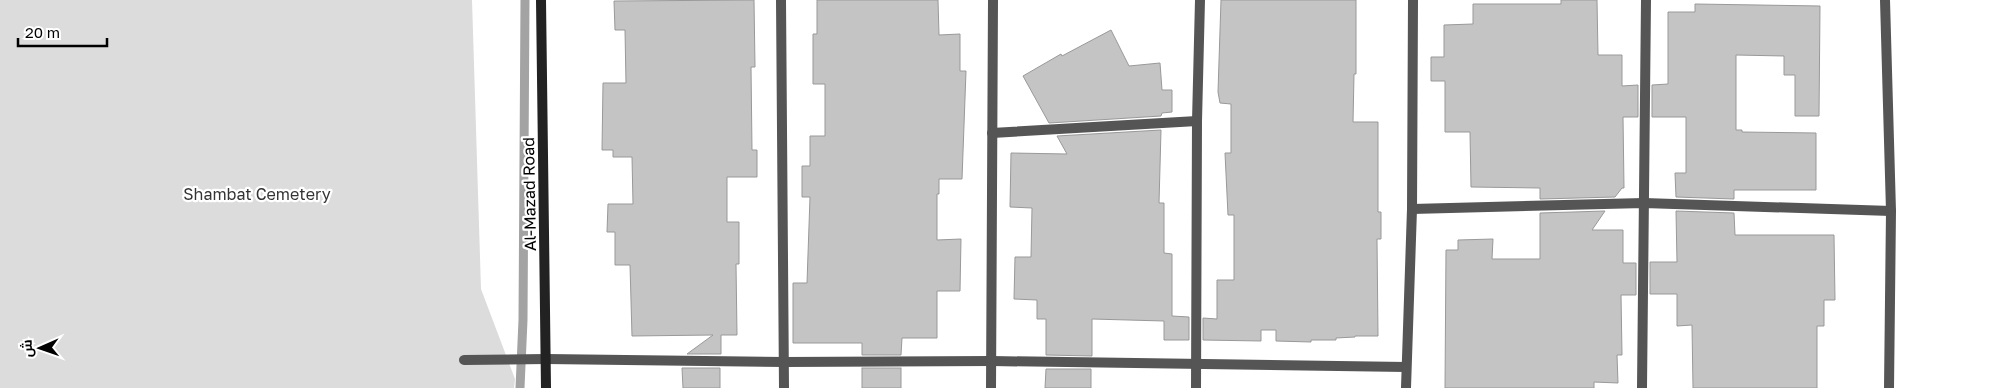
<svg xmlns="http://www.w3.org/2000/svg" width="2014" height="388" font-family="'Golos Text',Cairo,sans-serif">
  <rect width="100%" height="100%" fill="#fff"/>
  <path fill="#dcdcdc" d="M0 0H472L481 289 515 379 514 388H0Z"/>
  <g fill="none" stroke-linecap="round" stroke-linejoin="round">
    <path stroke="#a3a3a3" stroke-width="9" d="M520 388 523 320 525 0"/>
  </g>
  <g fill="#c4c4c4" stroke="#999">
    <path d="M754 0 755 67H751L752 150H757V177H727V222H739V264H736L737 335H721V354H687L713 335 632 336 630 265H615V232H607L608 204H633L632 157H613V150H602L603 83H626L625 30H615L614 1Z"/>
    <path d="M817 0H938L939 35 960 34V71H966L962 179H939V194H937V240L961 239 960 291H937V338H902L901 355H862V343H793V283H807L810 197H802V166H810V136H825V84H813V34H817Z"/>
    <path d="M1221 0H1356V74H1354L1353 122H1378V212H1381V239H1377L1378 336H1355V337L1336 338V340H1311V342L1276 341V330H1261V341L1203 340V318L1217 319V280H1234V215H1228L1225 153H1231V104L1220 103 1218 92Z"/>
    <path d="M1561 0H1597L1598 55H1622V86L1638 85V117H1623L1624 188H1622L1615 197 1540 199V188L1471 187 1470 132H1445V81H1431V57H1444V25L1473 24V4H1561Z"/>
    <path d="M1695 4 1820 6 1819 116H1795V75H1784V56L1736 55V130H1742V132L1816 133V190H1734V199L1676 197 1675 173H1686V117H1652V85L1668 84V12H1695Z"/>
    <path d="M1111 30 1129 66 1160 63 1162 90H1172V112L1162 113 1161 116 1049 123 1023 76 1061 54 1062 56Z"/>
    <path d="M1161 130 1159 203H1164V253L1172 254V316L1189 317V340H1164V321L1092 319V356L1046 355V319H1037V300L1014 299 1015 257H1031L1032 208 1010 207 1011 153 1067 154 1057 136Z"/>
    <path d="M1605 211 1592 230H1623V263H1636V295H1621L1622 355H1617L1618 383 1594 382V388H1445L1446 250H1458V240L1493 239 1492 259H1540V213Z"/>
    <path d="M1676 211 1734 213 1735 235H1834L1835 300H1824V326H1817V388H1693L1692 325 1677 326V294H1650V262H1677Z"/>
    <path d="M682 368H720V388H683Z"/>
    <rect x="862" y="368" width="39" height="20"/>
    <path d="M1046 369H1091V388H1045Z"/>
  </g>
  <g fill="none" stroke-linecap="round" stroke-linejoin="round">
    <path stroke="#555" stroke-width="10" d="M464 360 546 359"/>
    <g stroke="#555" stroke-width="10">
      <path d="M781 0 784 388"/>
      <path d="M1885 0 1891 211 1889 388"/>
      <path d="M992 133 1197 121"/>
      <path d="M1412 209 1644 203 1891 211"/>
      <path d="M546 359 784 362 992 361 1406 367"/>
      <path d="M991 388 993 0"/>
      <path d="M1196 388 1197 121 1200 0"/>
      <path d="M1406 388 1412 209 1413 0"/>
      <path d="M1642 388 1646 0"/>
    </g>
    <path stroke="#222" stroke-width="10" d="M541 0 546 388"/>
  </g>
  <g text-anchor="middle" dominant-baseline="central" stroke-width="4.5" stroke-linejoin="round" paint-order="stroke">
    <g font-size="16" fill="#333" stroke="#fff">
      <text x="257" y="194">Shambat Cemetery</text>
    </g>
    <g font-size="16" fill="#000" stroke="#fff">
      <text transform="translate(529 194) rotate(-91)">Al-Mazad Road</text>
    </g>
  </g>
  <g transform="translate(40 348) rotate(268)" stroke="#ffffff" stroke-width="4" paint-order="stroke">
  <path d="M0-4L9 19L0 12L-9 19Z" fill="#000000"/>
  <text y="-8" font-size="14" font-weight="bold" text-anchor="middle" fill="#000000">ش</text>
  </g>
  <path d="M18 38v8h89v-8" fill="none" stroke="#000000" stroke-width="2.5"/>
  <text x="25" y="38" font-size="15" fill="#000000" stroke="#ffffff" stroke-width="4" paint-order="stroke">20 m</text>
</svg>
